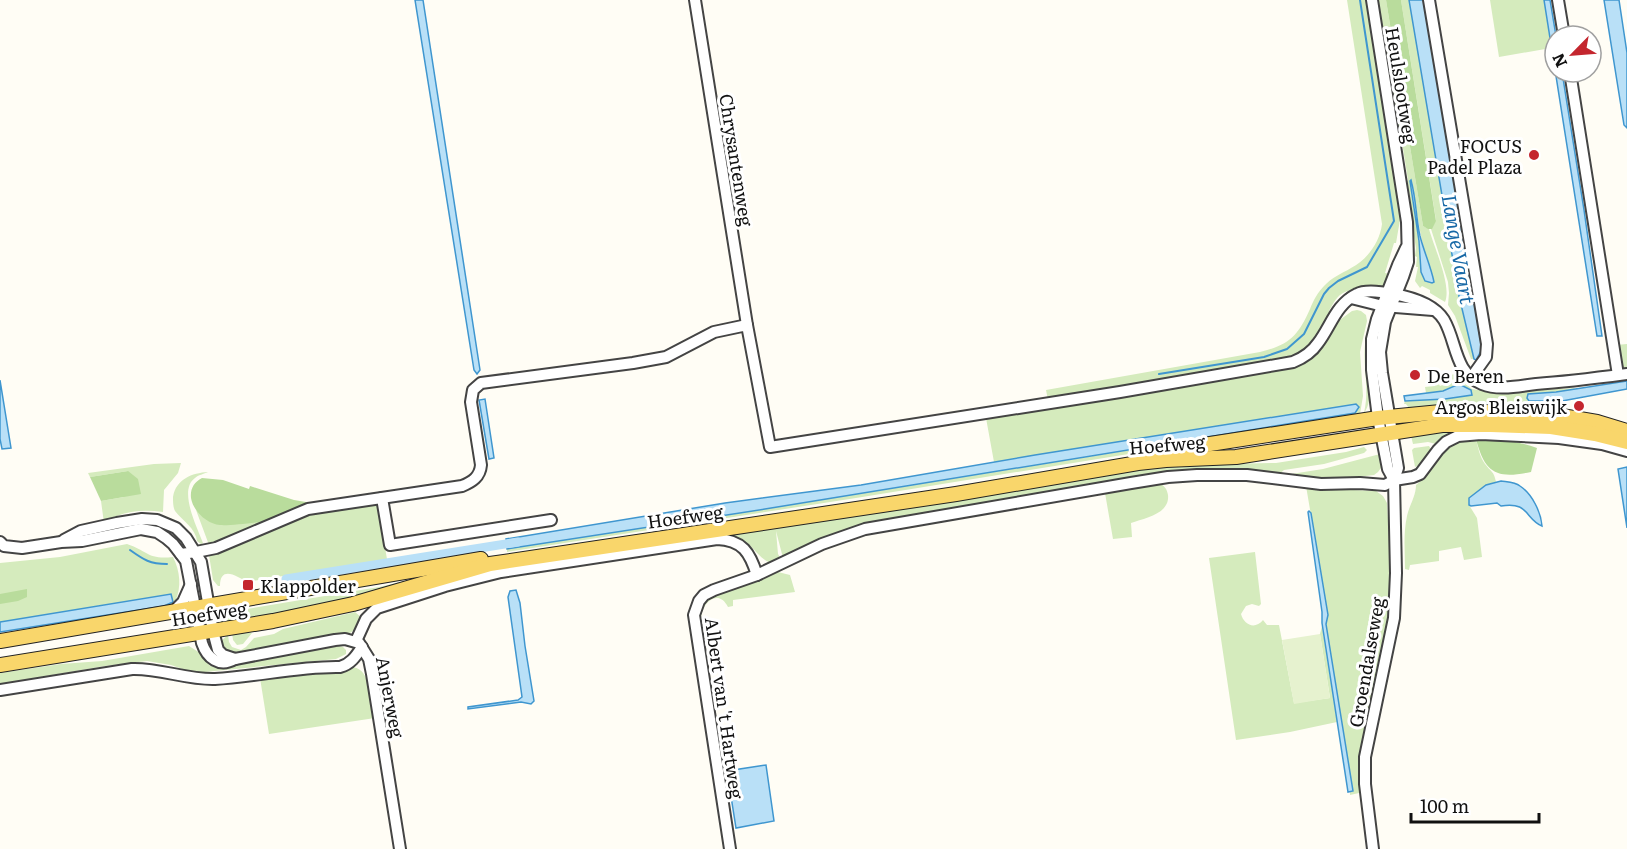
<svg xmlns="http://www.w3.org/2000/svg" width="1627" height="849" font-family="Literata,serif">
  <rect width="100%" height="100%" fill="#fffdf5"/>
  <g fill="#d5ebbd" fill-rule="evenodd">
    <path d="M1347 0H1368L1401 214 1396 243H1394L1385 273 1390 274C1389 277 1389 281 1387 284 1382 292 1355 287 1345 292 1337 295 1333 304 1329 311L1330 312C1317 335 1313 346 1289 359L1048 400 1046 390 1260 352C1289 345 1298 336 1310 309 1313 301 1318 292 1324 286 1332 277 1341 274 1351 268 1367 260 1380 242 1382 224Z"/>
    <path d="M1376 0H1386L1423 226 1429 229C1434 247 1452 286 1445 302L1430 293V290L1422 286 1420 288 1415 281 1418 267H1416L1417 257 1415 256 1416 248 1405 184 1408 180 1402 142 1398 139ZM1410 181H1412C1417 214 1421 246 1433 278L1421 272 1419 241Z"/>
    <path d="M1401 0H1409L1459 296 1474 359H1471L1455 316 1448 305 1449 293 1448 282 1431 229 1436 220Z"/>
    <path d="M1490 0H1544L1551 48 1499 57Z"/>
    <path d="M1357 310 1361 311 1366 315 1367 321 1360 352 1363 396 1360 414 1357 417 856 498 507 552V549L765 509 1198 439 1355 405 994 462 986 418 1294 366 1337 322 1352 311Z"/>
    <path d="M1372 319C1369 333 1366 348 1366 362 1366 379 1375 398 1364 413 1372 381 1356 352 1372 319Z"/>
    <path d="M1627 344V367L1624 368 1622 366 1621 360H1618L1616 345Z"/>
    <path d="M1455 374 1462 381 1472 389 1489 392H1507L1575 388 1574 389 1556 392 1529 401H1562L1551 407 1543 408 1522 405 1472 403 1436 405 1409 408 1406 404H1404L1405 401 1445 399 1471 390 1459 384 1443 391 1426 393 1425 387 1435 386V381H1437L1440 386 1453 381 1451 375Z"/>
    <path d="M1455 431 1456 433 1447 436 1436 444 1428 442 1413 444 1411 436 1417 434Z"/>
    <path d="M1476 439C1478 448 1480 457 1485 464 1491 472 1494 471 1496 482L1486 485 1470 498 1469 505 1477 518 1482 557 1464 560 1461 547 1439 551V561L1410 565 1409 570 1405 569C1405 552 1403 534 1407 516 1409 506 1416 496 1416 485 1433 473 1440 447 1461 441 1466 440 1471 440 1476 439Z"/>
    <path d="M1429 446 1432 451 1419 465 1415 467 1412 450 1414 448Z"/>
    <path d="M1364 447 1367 450 1364 453 1324 464 1284 470 1278 475 1222 469 1181 472 953 508 887 520 842 531 783 558 776 531 778 554 781 559 771 563C760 559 756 550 747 543 741 539 734 537 727 535L1168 465 1276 463 1346 452Z"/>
    <path d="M1380 454 1383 465 1378 472 1374 475 1340 479H1310L1285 475 1323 469Z"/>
    <path d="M181 463 178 473 164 490 163 512C147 510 132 510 117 516 112 518 109 521 104 523L101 501 124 497 128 471 90 477 88 473 154 464Z"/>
    <path d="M208 472C204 474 198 475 195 478 178 490 197 527 203 543L201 544 197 541C196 529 183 521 175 511 173 507 173 502 173 497 176 479 192 473 208 472Z"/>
    <path d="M1160 483C1165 487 1167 489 1168 495 1170 514 1145 518 1131 523L1132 537 1113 539 1105 493Z"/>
    <path d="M1306 486 1331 489 1376 491 1383 496 1387 503 1391 564V609L1361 791 1359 793 1350 795V792L1353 791 1326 624 1328 615Z"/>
    <path d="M377 502 387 559 247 582C237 576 220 565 220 586H218L213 580 209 555 305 515Z"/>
    <path d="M196 510 214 523 273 520 245 532 209 545Z"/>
    <path d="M127 544C148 551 148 560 173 557 180 571 182 587 175 602H173L171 594 0 622V563L60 557Z"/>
    <path d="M1255 552 1261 604 1259 606 1252 604 1246 606 1241 614C1244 625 1255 630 1263 620L1267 625H1279L1294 703 1330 698 1320 634 1322 626 1337 722 1290 732 1236 740 1209 558Z"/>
    <path d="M778 572 790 575 795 592 733 600V606L728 607C719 589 703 601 701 617 701 626 703 636 705 646 708 665 711 684 714 703L710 699 698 621 701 607 710 597Z"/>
    <path d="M427 576 318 608 222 625 215 622 229 612 379 587Z"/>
    <path d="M355 612 362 618 357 628 350 633 236 655 225 651 221 641 228 635 229 642 232 647 241 650 246 647 254 638 274 634 283 629Z"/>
    <path d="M238 632 252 633 243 644 237 645 233 640 232 633Z"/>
    <path d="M189 646 200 653 210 666 220 667 339 646 343 647 346 650V654L336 659 194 673 171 665 147 661 105 666 0 684V673L61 664 102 661Z"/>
    <path d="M353 667C363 669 366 676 368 685H370L375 718 269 734 260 678 347 670Z"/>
  </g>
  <g fill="#b9dc9c">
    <path d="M1386 0H1401L1436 221 1432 229H1428L1423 226Z"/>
    <path d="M1476 439C1497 440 1516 440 1537 448L1531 472C1497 479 1485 474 1476 439Z"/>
    <path d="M128 471 138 479 141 494 101 501 90 477Z"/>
    <path d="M202 478 223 480 249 489 250 486 294 500 306 502 308 506C296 510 284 517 272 520 263 522 229 526 220 525 207 524 193 511 191 498 190 489 194 482 202 478Z"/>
    <path d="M27 589V597L18 601 0 604V594Z"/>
  </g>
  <path fill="#e6f2cf" d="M1320 634 1330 698 1294 704 1282 640Z"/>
  <g fill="#b9e0f7" stroke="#3f96cf" stroke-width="1.5">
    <path d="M415 0H423L480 370 477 374 474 370Z"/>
    <path d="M1409 0H1424L1482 349 1476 360 1474 359 1459 296Z"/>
    <path d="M1544 0H1550L1556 36 1555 72H1562L1584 210 1602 336H1597Z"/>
    <path d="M1604 0H1619L1627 53V128L1624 125Z"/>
    <path d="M1411 180C1416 198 1416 218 1420 236 1424 252 1431 267 1434 282L1432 283 1425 281 1421 272 1419 241 1410 181Z"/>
    <path d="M0 380 11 448 2 449 0 439Z"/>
    <path d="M1627 381V389L1562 401H1529L1527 398 1528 394 1556 392Z"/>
    <path d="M1459 384 1471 390 1472 395 1445 399 1405 401 1404 396 1443 391Z"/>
    <path d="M485 399 494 458 489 459 479 400Z"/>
    <path d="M1356 404 1359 407 1355 413 765 509 507 549 506 539 725 503 861 485 1035 455Z"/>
    <path d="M1627 467V528L1618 469Z"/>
    <path d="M1501 481C1507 482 1515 482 1520 486 1532 494 1541 512 1542 526 1525 519 1529 501 1501 506L1497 503 1471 506 1469 505V498L1486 485Z"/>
    <path d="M1309 511 1311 513 1328 615 1326 624 1353 791 1348 792 1322 623V612L1308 512Z"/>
    <path d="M516 590 520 603 525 646 534 701 531 704 521 702 468 709V707L518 700 522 697 508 597 510 591Z"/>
    <path d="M171 594 173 602 164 606 0 632V622Z"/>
    <path d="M766 765 774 821 736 828 727 771Z"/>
  </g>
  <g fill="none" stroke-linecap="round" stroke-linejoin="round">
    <g stroke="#3f96cf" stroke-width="2">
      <path d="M1159 374 1264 357 1287 349 1304 334 1324 294 1329 288 1338 281 1367 267 1394 221 1360 0"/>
      <path d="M130 550C144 560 150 564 167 564"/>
    </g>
    <path stroke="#b9e0f7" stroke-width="9" d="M286 579 518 542"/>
    <defs>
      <g id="minor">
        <path d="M695 0 747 325"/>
        <path d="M1372 0 1407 222 1408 262 1403 277 1385 322 1380 352 1382 373 1398 468 1394 480 1396 573 1394 618 1365 757V784L1373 849"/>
        <path d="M1429 0 1487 344 1486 357 1471 378"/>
        <path d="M1558 0 1564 36"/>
        <path d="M1570 72 1618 375"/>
        <path d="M1351 298 1383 306 1433 310"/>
        <path d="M1394 480 1388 469 1378 418 1372 370V339L1377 319 1398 265 1406 248"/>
        <path d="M382 498 390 545 551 520"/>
        <path d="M64 540 81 531 117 523 142 519 157 520 176 528 186 538 201 562 213 631 218 650 223 655 235 659"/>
        <path d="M0 542 4 546 22 548 61 542 82 541 141 529 157 532 166 538 173 544 186 561 202 643C207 658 219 668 235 659L335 640 345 639 359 643 369 659 372 674 400 849"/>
        <path d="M181 554 196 552 216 548 308 509 462 486C472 482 480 477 481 465L471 402 473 390 481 383 633 363 666 357 714 332 747 325 770 447 1120 392 1293 362C1303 358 1312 352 1318 343 1331 326 1336 304 1357 294 1366 289 1383 292 1393 294 1410 297 1434 304 1444 320 1457 342 1454 373 1482 384 1499 391 1519 386 1536 384 1567 382 1597 378 1627 374"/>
        <path d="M172 613 183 602 191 584"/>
        <path d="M356 641 366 619 377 608 445 586 501 572 717 539C743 540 750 553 757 575"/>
        <path d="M0 690 132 669C160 668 187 680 215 679 256 677 298 666 340 667 351 664 356 656 362 647"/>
        <path d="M730 849 694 615 699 601 704 595 714 590 757 575 822 544 865 529 1131 483 1168 477 1197 475H1247L1321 484 1360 483 1385 485 1394 480 1413 477 1420 474 1438 450 1446 442 1458 436 1481 434 1559 438 1602 444 1627 451"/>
      </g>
      <g id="major">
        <path d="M1152 453 1378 418 1451 411 1550 414 1597 422 1627 431"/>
        <path d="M0 641 481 559"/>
        <path d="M0 665 273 621 353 604 490 564 956 494 1138 463 1166 460 1236 457 1442 425H1491L1551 427 1595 434 1627 442"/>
      </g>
    </defs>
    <use href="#minor" stroke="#444" stroke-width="14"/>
    <use href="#major" stroke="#222" stroke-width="16"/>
    <use href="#minor" stroke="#fff" stroke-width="10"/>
    <use href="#major" stroke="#f9d66b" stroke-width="14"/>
  </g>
  <g fill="#c4262e" stroke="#fff" stroke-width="2">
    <circle cx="1534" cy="155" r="6"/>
    <circle cx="1415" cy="375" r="6"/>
    <circle cx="1579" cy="406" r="6"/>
    <rect x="242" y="579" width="12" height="12" rx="3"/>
  </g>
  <g text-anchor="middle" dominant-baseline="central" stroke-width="6" stroke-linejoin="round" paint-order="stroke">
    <g font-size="18" fill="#111" stroke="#fff">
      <text transform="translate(1402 85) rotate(81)">Heulslootweg</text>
      <text transform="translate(737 160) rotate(81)">Chrysantenweg</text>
      <text transform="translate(1167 444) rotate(-5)">Hoefweg</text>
      <text transform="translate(685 516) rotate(-8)">Hoefweg</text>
      <text transform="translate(209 613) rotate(-9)">Hoefweg</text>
      <text transform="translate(1366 662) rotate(-80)">Groendalseweg</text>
      <text transform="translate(391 697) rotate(79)">Anjerweg</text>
      <text transform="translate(725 708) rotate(82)">Albert van 't Hartweg</text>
    </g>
    <g font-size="18" fill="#111" stroke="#fff" text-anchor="end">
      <text x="1522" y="145">FOCUS<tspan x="1522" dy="21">Padel Plaza</tspan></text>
      <text x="1427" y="375" text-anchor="start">De Beren</text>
      <text x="1567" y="406">Argos Bleiswijk</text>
      <text x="260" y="585" text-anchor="start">Klappolder</text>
    </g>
    <g font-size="20" font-style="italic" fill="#1768a6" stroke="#fff">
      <text transform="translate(1460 249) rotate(80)">Lange Vaart</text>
    </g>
  </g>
  <g transform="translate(1573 54) rotate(245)"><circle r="28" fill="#ffffff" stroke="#a0a0a0" stroke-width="1.5"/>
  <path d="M0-4.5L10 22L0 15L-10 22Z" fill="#c4262e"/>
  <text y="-9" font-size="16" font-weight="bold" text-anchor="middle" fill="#111111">N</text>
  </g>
  <path d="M1411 813v9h128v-9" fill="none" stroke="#111111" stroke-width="3"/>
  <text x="1420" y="813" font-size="18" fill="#111111" stroke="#ffffff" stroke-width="4.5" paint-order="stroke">100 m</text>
</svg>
